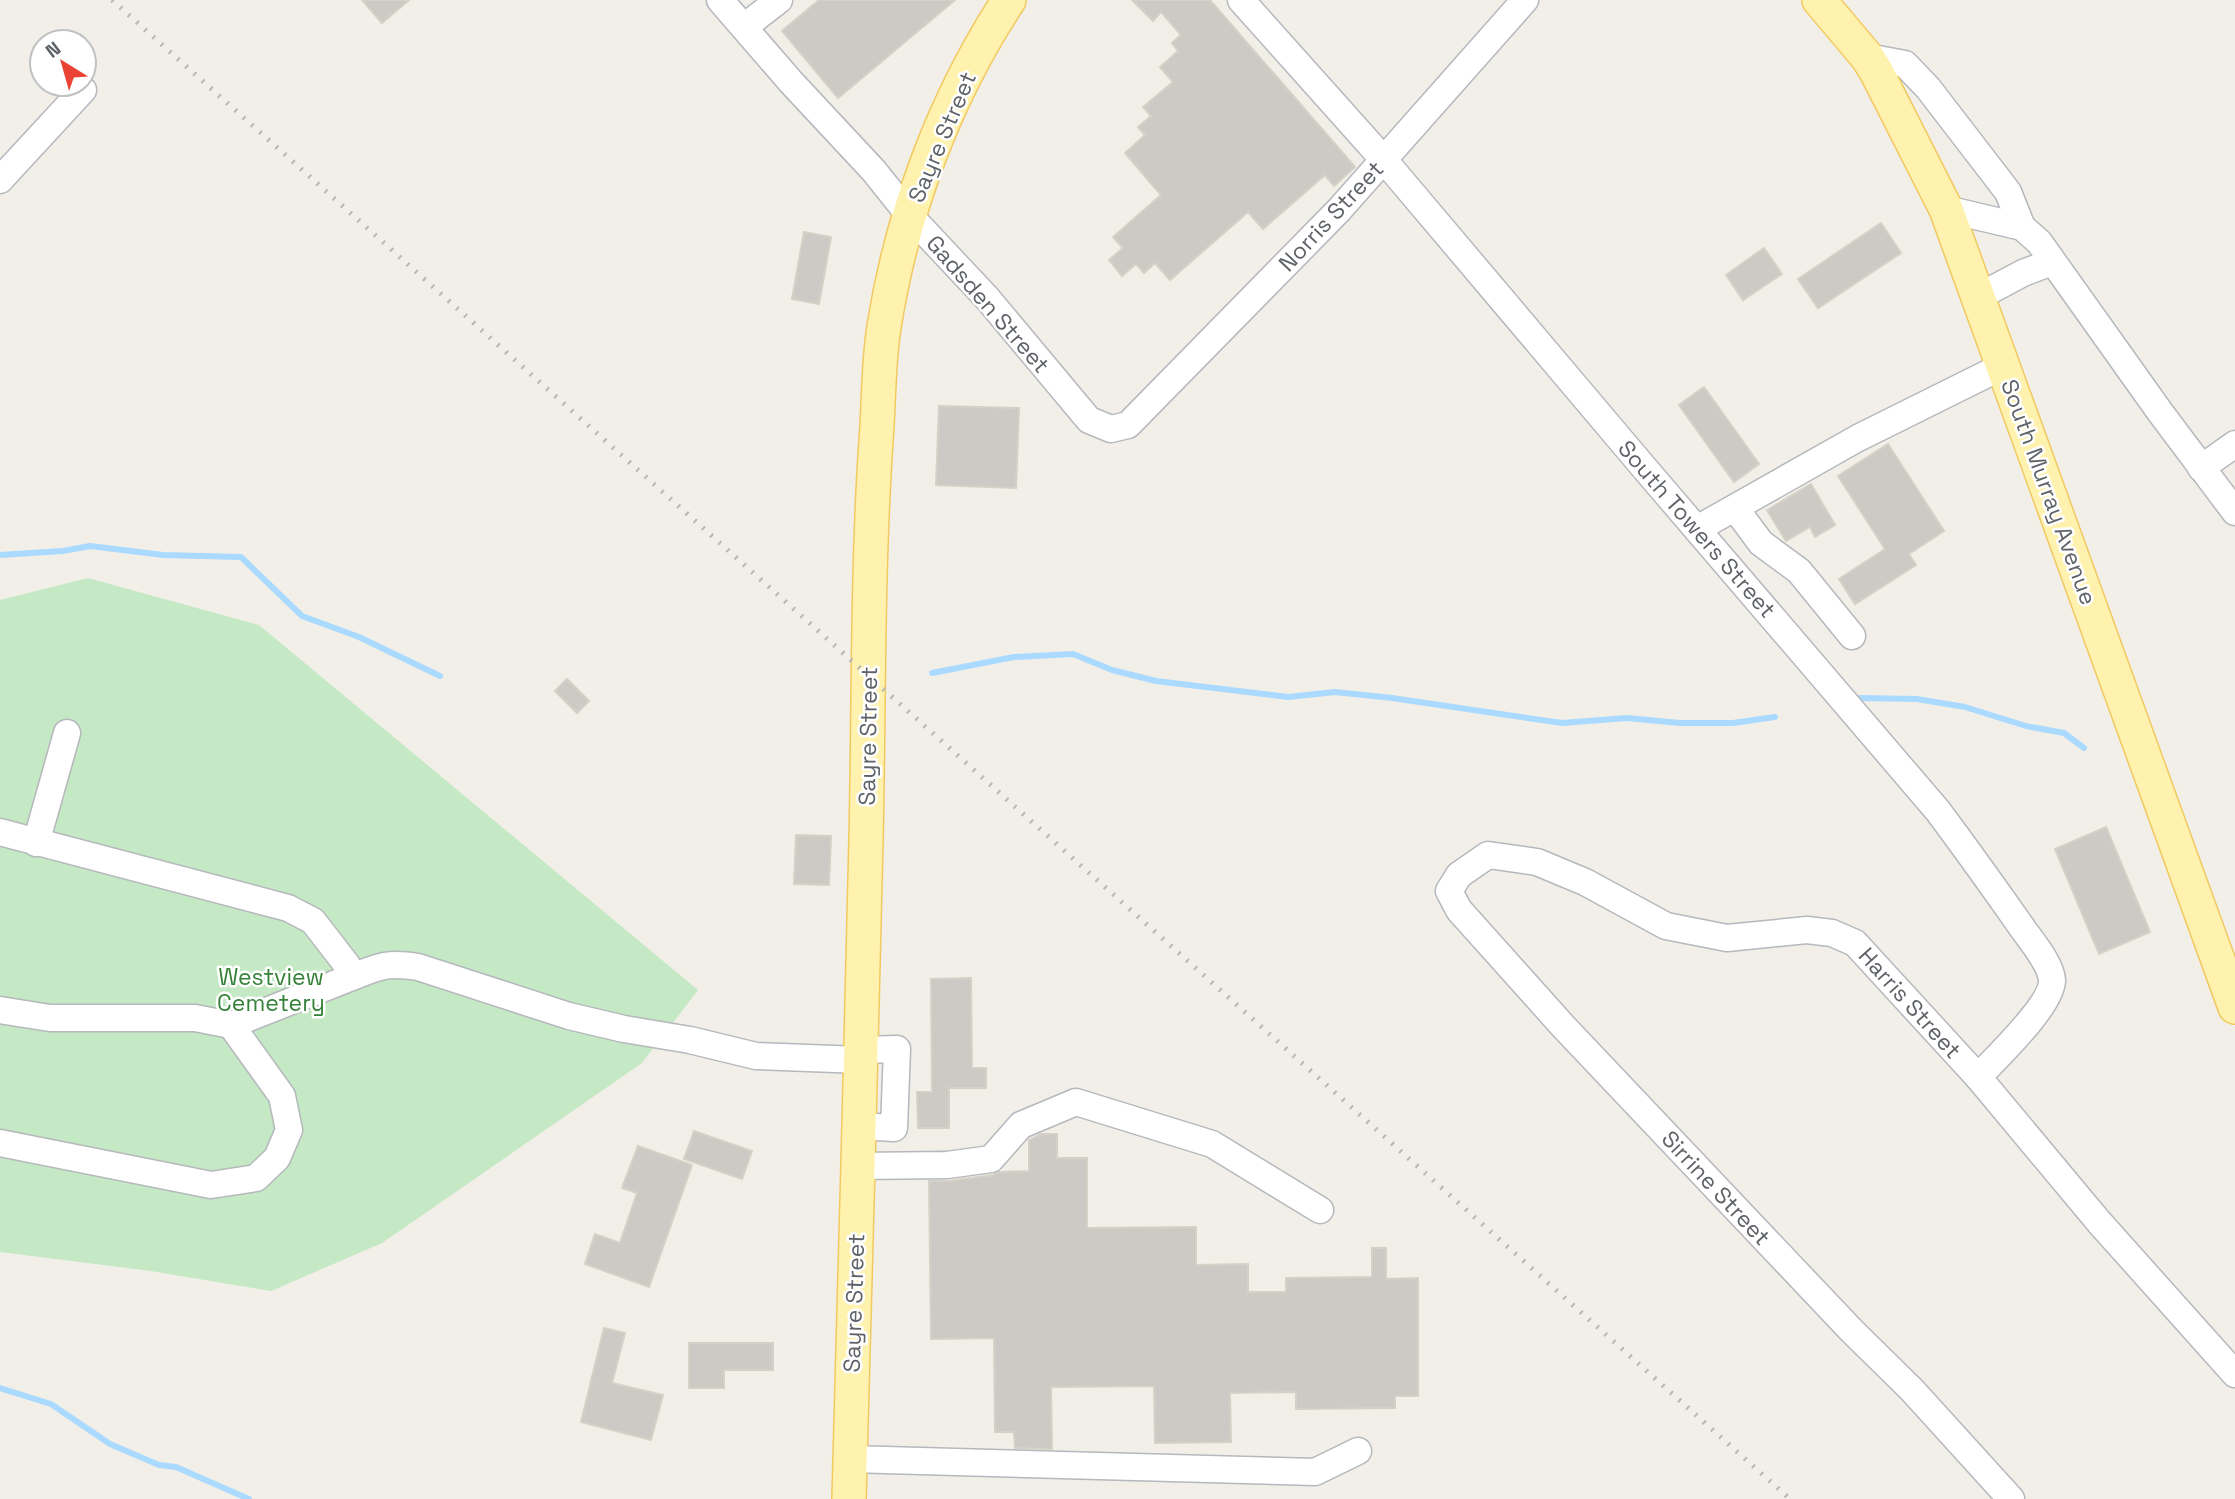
<svg xmlns="http://www.w3.org/2000/svg" width="2235" height="1499" font-family="'Space Grotesk',sans-serif">
  <rect width="100%" height="100%" fill="#f1efe8"/>
  <path fill="#c5e8c5" d="M88 578 259 625 698 990 642 1063 382 1243 271 1291 151 1271 0 1252V600Z"/>
  <g fill="none" stroke-linecap="round" stroke-linejoin="round">
    <g stroke="#aadaff" stroke-width="6">
      <path d="M0 555 63 551 90 546 163 555 241 557 302 616 359 637 440 676"/>
      <path d="M932 673 1014 657 1073 654 1112 670 1156 681 1288 697 1335 692 1392 698 1562 723 1627 718 1680 723H1733L1775 717"/>
      <path d="M1859 698 1917 699 1965 707 2026 726 2064 733 2084 748"/>
      <path d="M0 1388 51 1404 110 1444 159 1465 176 1467 249 1499"/>
    </g>
  </g>
  <g fill="#cccac5" stroke="#d6d1c6" stroke-width="2">
    <path d="M362 0H409L382 23Z"/>
    <path d="M819 0H955L838 98 782 31Z"/>
    <path d="M1132 0H1210L1355 167 1334 186 1325 175 1263 229 1248 212 1170 280 1155 263 1144 273 1136 264 1122 276 1109 260 1123 248 1113 237 1161 195 1125 153 1145 135 1138 127 1151 116 1143 107 1173 82 1160 67 1178 51 1172 43 1181 35 1161 12 1153 21Z"/>
    <path d="M1881 223 1901 253 1818 308 1798 279Z"/>
    <path d="M804 232 831 237 819 304 792 299Z"/>
    <path d="M1764 248 1782 274 1743 300 1726 275Z"/>
    <path d="M1704 387 1759 464 1734 482 1679 405Z"/>
    <path d="M939 406 1019 408 1016 488 936 485Z"/>
    <path d="M1888 444 1944 531 1909 554 1916 565 1855 604 1839 579 1885 549 1838 476Z"/>
    <path d="M1811 484 1835 525 1815 537 1810 527 1786 541 1767 510Z"/>
    <path d="M567 679 589 701 577 713 555 691Z"/>
    <path d="M2106 827 2150 932 2099 954 2055 849Z"/>
    <path d="M796 835 831 836 829 885 794 884Z"/>
    <path d="M971 978 972 1068H986V1088H949V1128H918L917 1092H932L931 979Z"/>
    <path d="M694 1131 752 1151 742 1179 684 1159Z"/>
    <path d="M1041 1134H1057V1158H1087V1228L1196 1227V1265L1248 1264V1292H1286V1278L1372 1277V1248H1386V1279L1418 1278V1396H1395V1408L1296 1409V1392L1230 1393 1231 1442 1155 1443 1154 1386 1051 1387 1052 1449 1015 1448 1014 1432H995L994 1338 931 1339 929 1181H949L993 1175 999 1172 1029 1171V1140Z"/>
    <path d="M638 1146 692 1165 649 1287 585 1264 595 1234 620 1243 637 1193 622 1188Z"/>
    <path d="M604 1328 625 1333 612 1383 663 1395 651 1440 581 1422Z"/>
    <path d="M689 1343H773V1370H724V1388H689Z"/>
  </g>
  <g fill="none" stroke-linecap="round" stroke-linejoin="round">
    <defs>
      <g id="minor">
        <path d="M720 0 791 82 874 171 909 215 987 298 1089 420 1111 429 1128 425 1339 210 1525 0"/>
        <path d="M1241 0 1384 160 1641 464 1938 811C1967 850 1995 889 2023 929 2032 942 2051 964 2052 980 2053 1004 1995 1059 1978 1077"/>
        <path d="M744 27 779 0"/>
        <path d="M1867 57 1905 64 1928 88 2008 192 2022 227"/>
        <path d="M0 180 83 90"/>
        <path d="M1946 209 2022 227 2039 242 2160 412 2235 512"/>
        <path d="M1978 297 2023 273 2052 262"/>
        <path d="M2201 468 2235 444"/>
        <path d="M1735 508 1761 543 1799 571 1852 636"/>
        <path d="M1697 529 1858 438 2003 366"/>
        <path d="M0 832 288 908 313 921 347 965 352 977C380 966 388 962 418 967L569 1016 624 1029 690 1040 756 1056 861 1060"/>
        <path d="M36 843 67 733"/>
        <path d="M0 1010 50 1018H195L231 1025 352 977"/>
        <path d="M859 1126 894 1128 897 1049 861 1050"/>
        <path d="M0 1143 211 1185 256 1178 277 1158 289 1130 282 1096 231 1025"/>
        <path d="M858 1166 947 1165 991 1159 1021 1125 1076 1102 1212 1144 1320 1210"/>
        <path d="M850 1459 1315 1472 1358 1451"/>
        <path d="M2011 1499 1912 1390 1851 1330 1562 1025 1459 910 1449 891 1459 875 1488 855 1537 862 1585 882 1666 926 1727 938 1807 930 1832 933 1855 943 1978 1077 2099 1222 2235 1374"/>
      </g>
      <g id="major">
        <path d="M1819 0 1867 57 1876 71 1946 209 2235 1007"/>
        <path d="M849 1499C855 1279 861 1060 866 840 869 707 867 574 876 441 879 404 878 364 884 327 902 212 945 97 1009 0"/>
      </g>
    </defs>
    <use href="#minor" stroke="#b5b8bc" stroke-width="29"/>
    <use href="#major" stroke="#f2c960" stroke-width="36"/>
    <use href="#minor" stroke="#fff" stroke-width="26"/>
    <use href="#major" stroke="#fff2af" stroke-width="33"/>
    <path stroke="#b6b7b8" stroke-width="5" stroke-dasharray="2 9" stroke-linecap="butt" d="M112 0 1790 1499"/>
  </g>
  <g text-anchor="middle" dominant-baseline="central" stroke-width="5" stroke-linejoin="round" paint-order="stroke">
    <g font-size="23" fill="#5f6368" stroke="#fff">
      <text transform="translate(942 137) rotate(-67)">Sayre Street</text>
      <text transform="translate(1331 216) rotate(-47)">Norris Street</text>
      <text transform="translate(988 304) rotate(49)">Gadsden Street</text>
      <text transform="translate(2049 492) rotate(70)">South Murray Avenue</text>
      <text transform="translate(1697 529) rotate(49)">South Towers Street</text>
      <text transform="translate(868 736) rotate(-89)">Sayre Street</text>
      <text transform="translate(1910 1003) rotate(48)">Harris Street</text>
      <text transform="translate(1716 1188) rotate(47)">Sirrine Street</text>
      <text transform="translate(854 1303) rotate(-88)">Sayre Street</text>
    </g>
    <g font-size="23" fill="#348238" stroke="#fff">
      <text x="271" y="977">Westview<tspan x="271" dy="26">Cemetery</tspan></text>
    </g>
  </g>
  <g transform="translate(63 63) rotate(323)"><circle r="33" fill="#ffffff" stroke="#bfc1c3" stroke-width="2"/>
  <path d="M0-5L12 26L0 18L-12 26Z" fill="#ea4335"/>
  <text y="-10" font-size="19" font-weight="bold" text-anchor="middle" fill="#5f6368">N</text>
  </g>
</svg>
